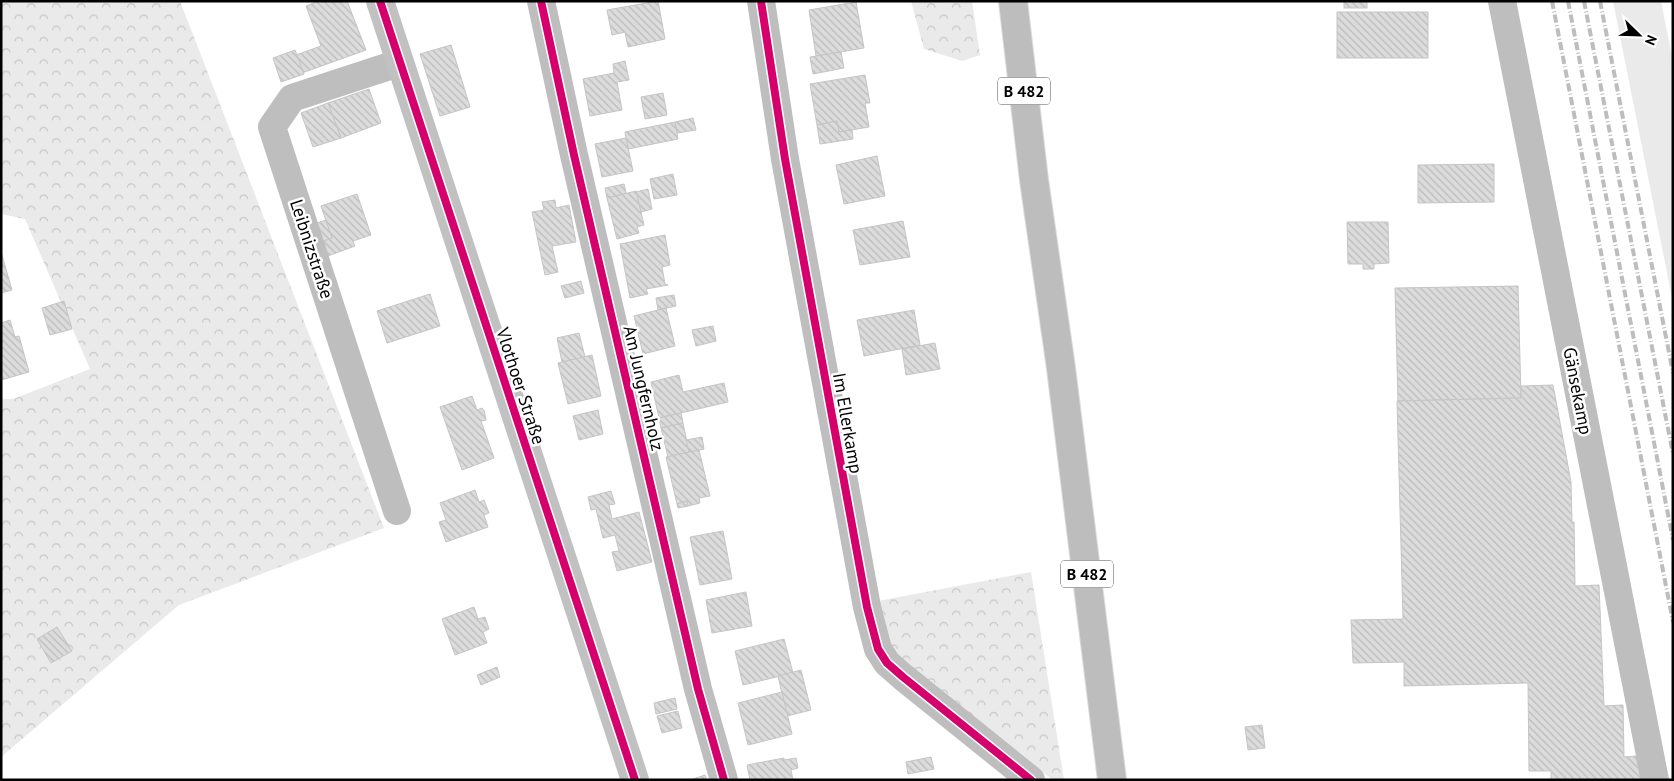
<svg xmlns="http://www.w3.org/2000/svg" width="1674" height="781" font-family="'PT Sans',sans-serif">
  <defs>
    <pattern id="forest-crowns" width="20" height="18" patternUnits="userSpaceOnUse" patternTransform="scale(1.25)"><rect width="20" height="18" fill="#eaeaea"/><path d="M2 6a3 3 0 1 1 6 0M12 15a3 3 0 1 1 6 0" fill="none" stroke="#c7c7c7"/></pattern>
    <pattern id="building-back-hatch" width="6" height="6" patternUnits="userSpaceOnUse" patternTransform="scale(1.25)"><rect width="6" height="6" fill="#dcdcdc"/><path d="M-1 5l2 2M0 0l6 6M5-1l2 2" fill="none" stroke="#bbb"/></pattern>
  </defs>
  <rect width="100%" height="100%" fill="#fff"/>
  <path fill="#eaeaea" d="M1613 1H1661L1673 62V303Z"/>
  <g fill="url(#forest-crowns)">
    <path d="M1 1H180L384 528 179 605 1 757V399H13L90 369 25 219 1 214Z"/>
    <path d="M911 1H972L980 55 962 61 924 49Z"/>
    <path d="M1031 572 1064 780H1053L906 668 892 650 878 601Z"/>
  </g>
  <g fill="url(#building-back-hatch)" stroke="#c5c5c5">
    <path d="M319 1H347L366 50 302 73 296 55 321 46 306 6Z"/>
    <path d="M658 1 665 39 628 47 625 32 612 35 607 10Z"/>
    <rect x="1344" y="1" width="23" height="7"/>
    <path d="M856 2 864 48 816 56 809 10Z"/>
    <rect x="1337" y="12" width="91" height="46"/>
    <path d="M451 45 470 107 440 116 420 54Z"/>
    <path d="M295 50 304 74 281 82 273 58Z"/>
    <path d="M841 52 844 68 813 74 810 57Z"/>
    <path d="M625 61 629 80 617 82 622 110 590 116 583 79 614 73 613 64Z"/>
    <path d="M865 75 870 103H865L869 127 839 132 837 121 817 125 810 84Z"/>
    <path d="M369 89 381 123 341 138 328 103Z"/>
    <path d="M663 93 667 115 645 119 641 97Z"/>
    <path d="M328 103 341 138 313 147 301 113Z"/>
    <path d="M693 118 696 130 677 133 675 122Z"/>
    <path d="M837 121 839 132 852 130 853 139 820 144 817 125Z"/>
    <path d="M675 122 678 139 628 149 625 132Z"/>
    <path d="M626 138 633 171 602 177 595 144Z"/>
    <path d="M877 156 885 196 844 204 836 165Z"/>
    <path d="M1494 164V202L1418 203V165Z"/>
    <path d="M673 174 677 195 654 199 650 179Z"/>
    <path d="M624 184 626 193 607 198 605 188Z"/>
    <path d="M648 189 652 209 641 212 636 192Z"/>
    <path d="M636 191 644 225 637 227 639 233 617 239 607 198Z"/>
    <path d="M357 194 371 235 353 241 355 246 317 260 312 245 332 238 321 206Z"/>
    <path d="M555 200 556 208 569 205 576 242 552 246 558 272 545 275 532 212 544 210 542 202Z"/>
    <path d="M326 220 332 238 321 242 314 224Z"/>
    <path d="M903 221 910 257 860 265 853 230Z"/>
    <path d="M1347 222H1388L1389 263 1374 264V269H1363V264H1348Z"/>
    <path d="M665 235 670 265 662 267 665 284 668 285 646 289 648 294 630 298 620 244Z"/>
    <path d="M1 252 12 290 1 293Z"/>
    <path d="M581 281 584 293 565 298 561 286Z"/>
    <path d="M1518 286 1521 398 1398 401 1395 288Z"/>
    <path d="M430 294 440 326 387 343 377 311Z"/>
    <path d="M674 295 676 306 658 310 656 298Z"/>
    <path d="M64 301 72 329 50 335 42 308Z"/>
    <path d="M666 308 675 346 643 354 634 316Z"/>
    <path d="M914 310 920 345 864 356 857 320Z"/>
    <path d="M10 320 15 337 19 336 29 372 1 380V323Z"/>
    <path d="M713 326 716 341 696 346 692 330Z"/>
    <path d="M579 333 585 357 562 362 557 338Z"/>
    <path d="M935 343 940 369 906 375 902 349Z"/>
    <path d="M592 355 601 396 568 404 558 363Z"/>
    <path d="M679 375 683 392 724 383 728 402 659 418 651 382Z"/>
    <path d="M1553 385 1571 482 1572 522H1574L1575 586 1599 585 1604 706 1623 705 1624 757 1636 756 1641 780H1551V771H1529L1528 683 1404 686V662L1353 663 1351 620 1403 619 1397 401 1521 398V386Z"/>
    <path d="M472 396 477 410 482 408 484 410 486 420 481 421 494 458 462 470 440 407Z"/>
    <path d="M598 410 603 434 579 440 573 416Z"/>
    <path d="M681 413 683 423 661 428 659 418Z"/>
    <path d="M683 423 689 452 668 457 661 428Z"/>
    <path d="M702 437 704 449 689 452 686 440Z"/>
    <path d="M699 450 710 496 699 498 700 503 688 506 687 501 677 504 666 457Z"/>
    <path d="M475 490 479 502 484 500 489 513 484 515 488 527 446 542 439 522 446 520 440 503Z"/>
    <path d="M611 491 615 504 609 505 612 519 639 512 652 562 617 571 612 552 619 551 615 535 603 538 596 509 591 510 588 497Z"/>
    <path d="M687 501 688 506 678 508 677 504Z"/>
    <path d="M723 531 732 579 700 585 690 537Z"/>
    <path d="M746 592 752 626 712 633 706 600Z"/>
    <path d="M474 607 478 619 485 617 489 629 483 632 487 643 455 655 442 619Z"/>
    <path d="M57 627 72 651 51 663 37 639Z"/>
    <path d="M784 639 793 673 743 685 735 651Z"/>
    <path d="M497 667 500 677 481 685 477 675Z"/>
    <path d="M801 670 811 710 787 716 778 676Z"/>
    <path d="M782 692 792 734 748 745 738 703Z"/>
    <path d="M675 698 677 709 656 714 654 703Z"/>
    <path d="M678 711 682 728 662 733 657 716Z"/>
    <path d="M1262 725 1265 748 1248 750 1245 727Z"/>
    <path d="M931 757 934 769 908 774 906 762Z"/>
    <path d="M784 758V760L796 758 798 768 791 770 793 780H750L747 765Z"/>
    <path d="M705 775 707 780H690Z"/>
  </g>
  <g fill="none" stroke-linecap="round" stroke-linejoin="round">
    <defs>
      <path id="primary" d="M1013 1 1034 180 1061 368 1112 780"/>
    </defs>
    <use href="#primary" stroke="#dbdbdb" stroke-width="30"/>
    <g stroke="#bebebe" stroke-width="28">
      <path d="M541 1 574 155 698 689 724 780"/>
      <path d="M761 1 785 159 867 607 878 649 887 663 903 677 1031 780"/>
      <path d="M1502 1 1655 780"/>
      <path d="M397 511 272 127 292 98 399 63"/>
    </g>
    <path stroke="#c1c1c1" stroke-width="28" d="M380 1 635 780"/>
    <use href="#primary" stroke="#bdbdbd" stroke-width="28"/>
    <g stroke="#bdbdbd" stroke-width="4" stroke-dasharray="8 2.5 1 2.5" stroke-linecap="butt">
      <path d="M1552 1 1673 622"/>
      <path d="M1568 1 1673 540"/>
      <path d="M1584 1 1673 454"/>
      <path d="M1600 1 1673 373"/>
    </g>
    <defs>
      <g id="cycleway">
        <path d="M380 1 635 780"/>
        <path d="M541 1 574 155 698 689 724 780"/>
        <path d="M761 1 785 159 867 607 878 649 887 663 903 677 1031 780"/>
      </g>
    </defs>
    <use href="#cycleway" stroke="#fff" stroke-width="11"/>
    <use href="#cycleway" stroke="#d6006c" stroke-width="8"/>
  </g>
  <g text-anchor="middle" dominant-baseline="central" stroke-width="5" stroke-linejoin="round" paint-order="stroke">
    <g fill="#fff" stroke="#4c4c4c" stroke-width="1">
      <rect x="998" y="77.5" width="52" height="27" rx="4"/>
      <rect x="1061" y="560.5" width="52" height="27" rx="4"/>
    </g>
    <g font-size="16" font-weight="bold" fill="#000">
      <text x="1024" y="91">B 482</text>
      <text x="1087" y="574">B 482</text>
    </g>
    <g font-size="18" fill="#000" stroke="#fff">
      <text transform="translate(312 249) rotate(72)">Leibnizstraße</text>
      <text transform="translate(521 386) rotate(72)">Vlothoer Straße</text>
      <text transform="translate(644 388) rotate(77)">Am Jungfernholz</text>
      <text transform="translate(1578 391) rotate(79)">Gänsekamp</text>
      <text transform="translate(848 423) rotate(80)">Im Ellerkamp</text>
    </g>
  </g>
  <rect width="1674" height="781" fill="none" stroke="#000000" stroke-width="5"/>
  <g transform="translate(1639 35) rotate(113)" stroke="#ffffff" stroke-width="4" paint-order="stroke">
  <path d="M0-4L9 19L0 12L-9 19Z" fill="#000000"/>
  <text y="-8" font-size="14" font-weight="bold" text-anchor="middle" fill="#000000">N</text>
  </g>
</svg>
